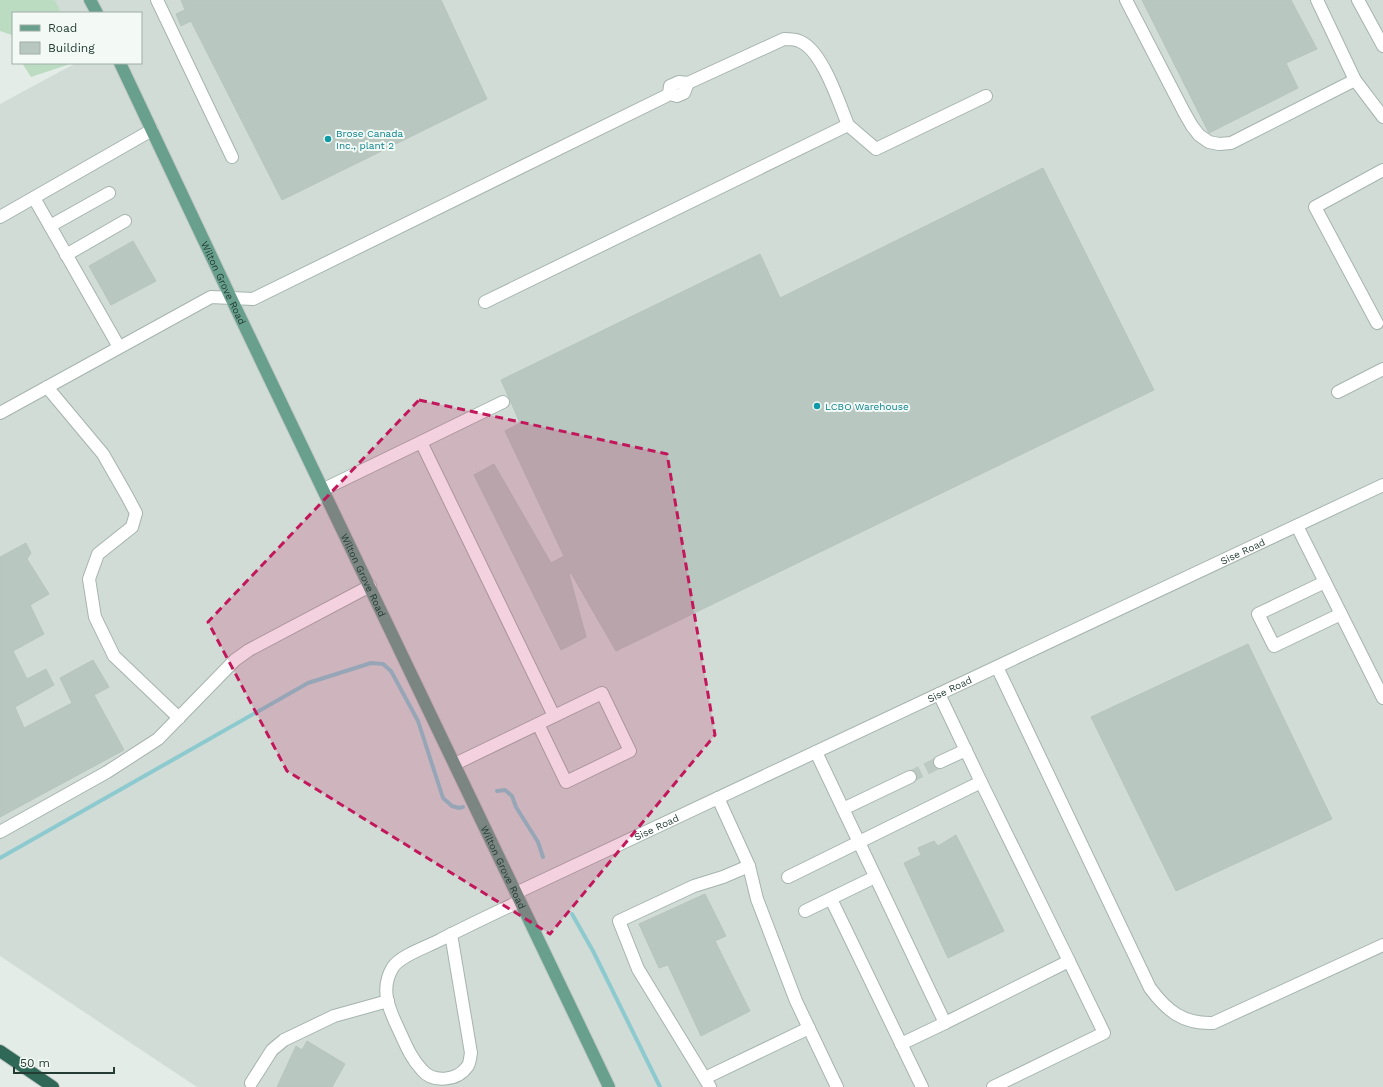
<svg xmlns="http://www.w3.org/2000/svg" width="1383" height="1087" font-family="'Work Sans',sans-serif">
  <rect width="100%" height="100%" fill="#e3ece7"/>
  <path fill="#d1dcd6" d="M53 0H1383V1087H197L0 956V104L76 63H141V13H59Z"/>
  <g fill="#bcdcc2">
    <path d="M0 0H55L61 13H13V36L12 35 0 31Z"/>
    <path d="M22 63H73L31 77Z"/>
  </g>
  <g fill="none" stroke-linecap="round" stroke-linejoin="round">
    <g stroke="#8dcacf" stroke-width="4">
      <path d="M497 791 505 790 512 796 516 807 538 842 543 857"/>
      <path d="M0 858 308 683 371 663 383 664 391 671 418 721 443 798 452 806 459 808 463 807"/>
      <path d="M572 914 593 951 660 1087"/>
    </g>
  </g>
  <g fill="#b8c7c0" stroke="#b5c5bd">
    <path d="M181 0H441L487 99 282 200 191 21 181 26 176 14 185 10Z"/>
    <path d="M1142 0H1291L1317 49 1286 63 1298 88 1209 133Z"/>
    <path d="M1043 168 1154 390 616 651 571 573 569 574 586 637 561 650 474 475 494 464 551 563 564 556 505 431 520 423 501 380 760 254 780 298Z"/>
    <path d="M133 241 156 281 111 305 89 266Z"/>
    <path d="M26 543 31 553 27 559 49 594 30 605 44 634 13 651 27 679 46 669 54 685 15 707 24 728 72 703 60 678 93 660 109 687 94 695 124 750 0 817V557Z"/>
    <path d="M1248 644 1332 819 1176 891 1091 717Z"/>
    <path d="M956 835 1004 931 948 958 904 863 921 855 918 848 934 841 938 846Z"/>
    <path d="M705 894 726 936 715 941 750 1011 701 1036 668 965 659 968 639 924Z"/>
    <path d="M307 1041 345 1064 332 1087H277L296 1046 302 1050Z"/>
  </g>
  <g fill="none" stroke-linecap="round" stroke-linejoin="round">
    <path stroke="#bdc9c3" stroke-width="12" stroke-dasharray="12 6" stroke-linecap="butt" d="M910 777 940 762"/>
    <defs>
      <g id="minor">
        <path d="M157 0 232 157"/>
        <path d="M1126 0 1184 112 1192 126 1199 135 1209 142 1219 144 1231 143 1355 80 1383 117"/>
        <path d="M1317 0 1355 80"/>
        <path d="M1358 0 1383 46"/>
        <path d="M848 125 876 149 986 96"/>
        <path d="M109 193 50 226 119 347"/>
        <path d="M34 198 50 226"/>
        <path d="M0 217 152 130"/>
        <path d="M66 255 125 221"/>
        <path d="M485 302 848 125C839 103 822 49 799 41 795 39 788 39 784 39L688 83 679 82 670 86 669 94"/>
        <path d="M1377 323 1315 207 1383 170"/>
        <path d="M47 387 103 454 127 496 136 513 132 527 98 554 89 579 95 617 114 656 179 718"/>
        <path d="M1338 392 1383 369"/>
        <path d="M0 413 211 297 253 299 666 96 669 94 677 96 684 93 688 83"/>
        <path d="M421 442 503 402"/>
        <path d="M324 489 421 442 554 716"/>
        <path d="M1297 526 1383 698"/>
        <path d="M1325 582 1258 614 1274 646 1341 614"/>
        <path d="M997 667 1150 988C1167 1011 1183 1024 1213 1023L1383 945"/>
        <path d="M816 752 945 1023 1069 961 981 782 939 694"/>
        <path d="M940 762 966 750"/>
        <path d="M455 764 602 693 630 751 566 782 538 724"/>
        <path d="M718 798 749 866 757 899 796 1001 837 1087"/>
        <path d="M843 809 910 777"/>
        <path d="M0 832 107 772 158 739 235 660 249 650 370 586"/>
        <path d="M788 877 981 782"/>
        <path id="s1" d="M516 893 1383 485"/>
        <path d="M831 899 922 1087"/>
        <path d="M805 911 875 877"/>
        <path d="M451 934 471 1053C470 1057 470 1064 467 1067 457 1081 433 1083 422 1070 410 1057 405 1043 398 1028 388 1007 380 988 393 967 400 956 426 947 438 941 465 927 493 914 520 901"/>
        <path d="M901 1044 945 1023"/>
        <path d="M705 1078 809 1028"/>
        <path d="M251 1083 272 1050 284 1040 334 1016 388 1001"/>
        <path d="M710 1087 638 969 619 921 694 886 723 877 749 866"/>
        <path d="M993 1087 1104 1033 1069 961"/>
      </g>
      <g id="major">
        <path d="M90 0 97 13"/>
        <path id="s2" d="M120 63 231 298 609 1087"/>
      </g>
      <path id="highway" d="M0 1051 53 1087"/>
    </defs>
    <use href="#minor" stroke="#a6b4ae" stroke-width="14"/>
    <use href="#major" stroke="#c1c9c6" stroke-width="14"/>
    <use href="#highway" stroke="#c1c9c6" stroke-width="14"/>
    <use href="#minor" stroke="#fff" stroke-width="12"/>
    <use href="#major" stroke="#69a08d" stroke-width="12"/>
    <use href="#highway" stroke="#306858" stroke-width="12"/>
  </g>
  <path fill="#c2185b" fill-opacity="0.2" stroke="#c2185b" stroke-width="3" stroke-dasharray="8 5" stroke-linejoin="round" d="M419 400 667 454 715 735 550 934 287 771 208 622Z"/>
  <g fill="#0f9aa8" stroke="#f3f9f5" stroke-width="1.5">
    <circle cx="328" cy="139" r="4"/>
    <circle cx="817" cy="406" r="4"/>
  </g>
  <g text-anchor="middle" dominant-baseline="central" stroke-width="4" stroke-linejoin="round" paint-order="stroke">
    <g font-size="10" fill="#0d838f" stroke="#f3f9f5" text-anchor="start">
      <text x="336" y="133">Brose Canada<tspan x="336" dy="12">Inc., plant 2</tspan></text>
      <text x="825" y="406">LCBO Warehouse</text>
    </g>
    <g font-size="10" fill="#233d34" stroke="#f3f9f5">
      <text stroke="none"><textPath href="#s2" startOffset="243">Wilton Grove Road</textPath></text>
      <text stroke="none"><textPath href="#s1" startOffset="803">Sise Road</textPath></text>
      <text stroke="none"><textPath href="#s2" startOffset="567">Wilton Grove Road</textPath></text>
      <text stroke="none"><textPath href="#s1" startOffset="479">Sise Road</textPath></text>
      <text stroke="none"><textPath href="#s1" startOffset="155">Sise Road</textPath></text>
      <text stroke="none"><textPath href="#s2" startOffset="891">Wilton Grove Road</textPath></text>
    </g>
  </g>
  <rect x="12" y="12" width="130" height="52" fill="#f3f9f5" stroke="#a0aea8"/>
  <rect x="20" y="25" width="20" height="6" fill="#69a08d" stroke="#a0aea8"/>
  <text x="48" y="32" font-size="12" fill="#233d34">Road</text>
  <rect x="20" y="42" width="20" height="12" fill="#b8c7c0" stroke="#a0aea8"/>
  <text x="48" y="52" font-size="12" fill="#233d34">Building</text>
  <path d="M14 1067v6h100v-6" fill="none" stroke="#233d34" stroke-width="2"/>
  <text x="20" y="1067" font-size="12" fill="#233d34" stroke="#f3f9f5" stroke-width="3" paint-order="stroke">50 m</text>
</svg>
